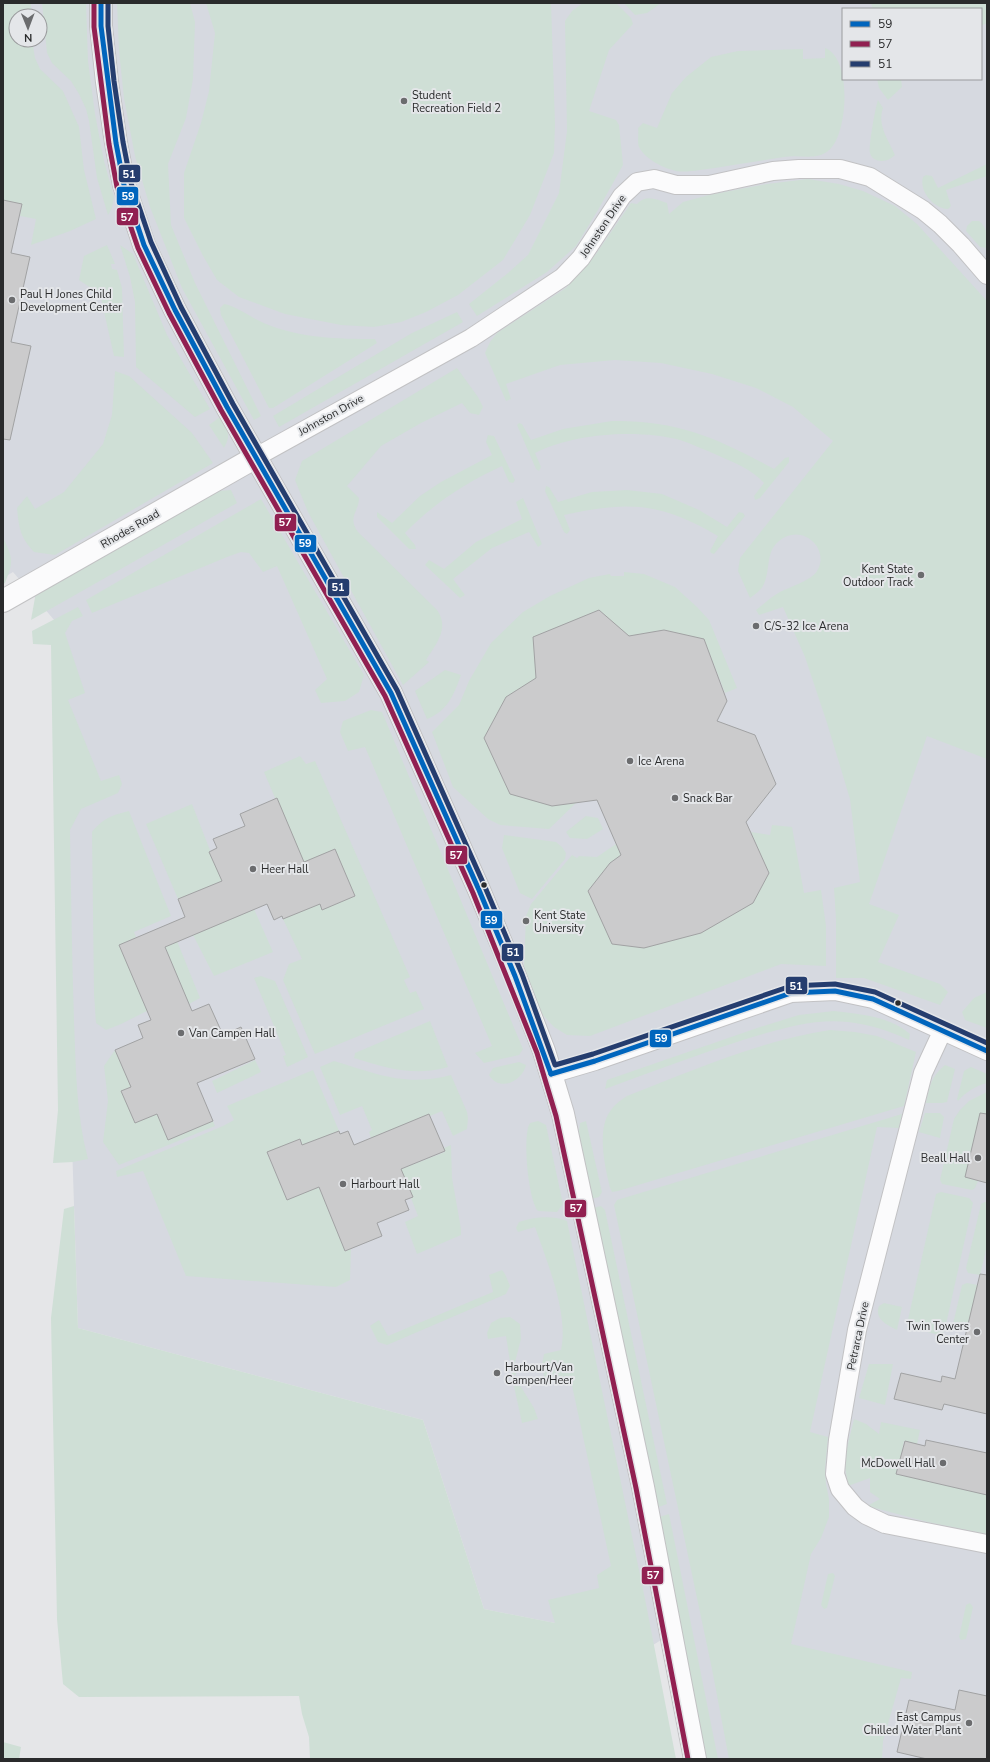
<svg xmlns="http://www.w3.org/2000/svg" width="990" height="1762" font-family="'Nunito Sans',sans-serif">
  <rect width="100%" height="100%" fill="#e5e6e8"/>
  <path fill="#d6d9e0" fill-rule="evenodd" d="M3 3H987V1759H695L671 1634 635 1656 555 1623 484 1609 423 1420 78 1328 55 621 13 572 3 578ZM843 9H981V79H843ZM16 16H40V40H16Z"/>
  <g fill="#cfdfd6">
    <path d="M3 3H31V16H16V40H32L35 58 40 69 63 91 79 127 84 170 96 219 70 231 31 245 36 219 20 216 22 204 3 200Z"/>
    <path d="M42 3H86L88 61 95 114 104 161 114 197 112 208 108 215 97 178 89 121 86 109 79 94 71 81 52 63 47 53Z"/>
    <path d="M117 3H190L195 22 193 79 186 118 168 164 171 225 195 283 261 416 254 420 182 288 150 207 135 156 124 98 119 51Z"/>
    <path d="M206 3H551L555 124 554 153 530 215 503 260 458 295 426 312 401 322 374 327 341 325 285 314 239 297 217 280 202 254 184 218V173L201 123 209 91 215 33Z"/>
    <path d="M583 3H616L631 18 633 24 609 50 589 111 616 120 619 125 623 165 598 210 576 246 547 272 477 316 469 304 508 273 528 255 559 193 567 131 565 21 572 11Z"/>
    <path d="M624 3H661L647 13 635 15Z"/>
    <path d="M871 3H987V23L981 26V9H873Z"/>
    <path d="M825 48C853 58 848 137 828 151 816 161 799 154 784 157 761 161 738 164 715 168 703 169 688 173 676 171 663 168 645 159 639 147 637 142 639 134 638 128L643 123 657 128 672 93 686 77 711 57 738 51 803 49V59L825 58Z"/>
    <path d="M877 79H901L902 87 888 100 879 88Z"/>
    <path d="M878 100 883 108C877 125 888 139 895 155 892 158 887 161 882 161 876 161 871 158 870 153 868 148 876 104 878 100Z"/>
    <path d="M987 164V176L946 190 951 206 948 209C933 208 919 191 923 177L926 175 932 176 938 188Z"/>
    <path d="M808 179 839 184 863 191 895 206 917 224 987 301V759L927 736 869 904 899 915 878 962 940 984 948 992 940 1005 864 978H836V919L834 888 860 882 850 799 827 723 805 657 783 607 759 615 756 610C764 604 772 596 780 592 790 587 812 580 817 571 831 548 801 522 779 541 765 552 771 571 763 586 761 590 754 595 750 598L738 571 740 558 833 441 793 407 756 388 712 374 661 363 615 360 560 365 506 384 511 399 506 401 485 353 490 342 497 333 566 288 596 254 631 203 637 204C646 194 656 199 667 203L669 214 683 202 709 195 767 184Z"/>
    <path d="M972 221H979C988 228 987 237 987 248L980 247 966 231 967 226Z"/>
    <path d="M107 245 115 264H111L112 269 117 270 122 288 124 357 114 356 100 294 79 280 84 256Z"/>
    <path d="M120 245 133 254 167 335 210 409 195 417 136 367 135 302 130 277Z"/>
    <path d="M224 304C237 306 253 319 266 324 301 338 337 339 375 339L377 343 273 408H269L221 315 220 308Z"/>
    <path d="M457 312 463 322 279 427 273 416 412 333Z"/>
    <path d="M457 368 478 397 483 407 479 415 470 413 462 403 421 423 381 446 347 486 359 498C359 512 347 517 358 532L437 610C450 628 436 644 426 660L429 662 403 685 308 512 295 480 302 461Z"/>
    <path d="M115 371 129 376 192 433 213 463 55 555 34 552C20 537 19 528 17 508L27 496 35 509 64 492 103 444 112 415Z"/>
    <path d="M220 417C227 430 232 434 224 448L209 425Z"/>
    <path d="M612 421C678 420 717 438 774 469L785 458 789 457V462L760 498 755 500 754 496 764 483C750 468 735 463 717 455 705 450 692 444 680 440 638 429 574 433 535 453L541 467 539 471 536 469 517 425 519 423 522 424 531 440 563 429Z"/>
    <path d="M488 435 494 436 515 480 513 483 509 482 502 466C465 483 433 504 405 533L415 545 416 549H409L377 517V512L392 523 420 496 441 482 492 455 486 442Z"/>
    <path d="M546 486 549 487 558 502 592 492 627 490 662 494 699 510 727 527 739 512 743 513 745 516 714 554 711 553 710 551 718 536C660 502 629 501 564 515L570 530 567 534 564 532 545 491Z"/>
    <path d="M231 490 237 503 31 620 36 592 217 491Z"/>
    <path d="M523 498 542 544 538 547 529 532 492 548 453 579 465 595 460 598 425 565 429 560 444 569 476 542 522 519 516 502Z"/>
    <path d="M261 499 364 675 359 692 345 701 321 703 315 690 327 679 277 566 263 572 249 553 241 552 227 557 92 613 86 600Z"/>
    <path d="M3 537C13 559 14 561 5 583L3 584Z"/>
    <path d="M624 572 644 574 675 587 697 607 709 620 737 688 725 693 704 639 664 630 629 636 599 610 533 637 536 678 506 697 484 738 510 794 552 806 576 803 549 829 500 825 488 819 453 787 432 732 459 705 469 681 491 643 523 612 550 596 589 578 610 574 611 576H624Z"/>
    <path d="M78 607 83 616 72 621 65 633 85 693 68 700 101 781 119 775 122 784 118 793 81 809 70 830C71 893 72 957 74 1021 76 1068 76 1114 88 1159L73 1162 53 1163 58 1110 51 645 33 644 32 631Z"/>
    <path d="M445 670 461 675C454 694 448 711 427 719L415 691Z"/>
    <path d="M371 710 382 712 523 1049 519 1055 484 1063 475 1053 492 1046 365 747 348 751 340 732 343 721Z"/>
    <path d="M300 756 306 764 315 761 410 977 404 980 410 993 416 991 424 1009 315 1054 283 980 289 964 302 959 283 919 316 895 322 910 355 896 335 849 303 863 264 772Z"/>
    <path d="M192 804 222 881 178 899 146 824Z"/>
    <path d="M129 811 171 916 134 932 136 937 120 945 147 1011 121 1024 106 1030 96 1023 94 994 92 832C103 818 113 815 129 811Z"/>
    <path d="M586 816 598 818 603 829 587 839 570 838 566 832Z"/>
    <path d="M772 825 792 827 804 893 821 890 826 926V966L781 964 590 1036 567 1035 554 1027 541 1013 524 967 526 916 531 904 572 855 577 858 579 856 597 857 616 844 621 855 610 863 588 891 612 944 644 948 701 933 753 903 769 873 751 832 770 835Z"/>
    <path d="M504 835 556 842 562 847 566 853 565 859 532 899 520 893 502 848Z"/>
    <path d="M254 909 273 952 214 976 193 935Z"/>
    <path d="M173 931 200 998 189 1004 161 937Z"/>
    <path d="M261 976 275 981 308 1057 287 1067 283 1056 286 1055 254 978Z"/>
    <path d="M987 992V1028L965 1020 962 1012 974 998Z"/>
    <path d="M834 1011C860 1014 889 1016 910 1034L909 1040C887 1030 872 1025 848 1022 812 1018 777 1030 743 1040 697 1055 651 1072 605 1089L607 1080 760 1027 799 1015Z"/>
    <path d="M430 1021 448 1067C415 1077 386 1068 354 1058L355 1053Z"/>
    <path d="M830 1030 855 1032 877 1036 916 1052 904 1106 618 1191 612 1192 610 1188C605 1167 596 1129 611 1110 615 1104 621 1100 627 1096 694 1070 759 1041 830 1030Z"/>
    <path d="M115 1050 131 1087 121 1091 135 1123 157 1114 168 1140 213 1121 215 1126 119 1165 103 1142 108 1101 104 1066Z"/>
    <path d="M255 1060 261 1072 217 1093 212 1081Z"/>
    <path d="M334 1061C378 1074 405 1087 451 1075L467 1112 468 1118 467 1129 453 1136 442 1111 430 1116 429 1114 371 1138 369 1132 372 1130 362 1106 340 1115 320 1067Z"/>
    <path d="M519 1062 526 1065C522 1082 499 1092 489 1075L493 1068Z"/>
    <path d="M945 1065 955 1069 947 1102 942 1103H926C930 1085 931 1077 945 1065Z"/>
    <path d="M971 1067 987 1074V1083C975 1086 966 1092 958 1101L957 1099 964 1071Z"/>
    <path d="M313 1070 339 1131 317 1140 306 1152 300 1139 267 1153 287 1200 319 1187 345 1251 351 1249 350 1280 336 1287 186 1276 143 1171 117 1177 116 1171 223 1126 234 1120 227 1106Z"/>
    <path d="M987 1092V1139L965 1177 978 1181 975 1188 972 1190 942 1184 940 1180 954 1119 960 1110 969 1101Z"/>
    <path d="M925 1113H940L944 1117 940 1138 919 1132Z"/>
    <path d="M902 1114 899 1128 877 1127 810 1432 828 1437 825 1468 826 1484 829 1499V1517L821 1538 811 1554 791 1644 912 1672 911 1679 901 1678 883 1741 882 1759H729L712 1669 614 1205 617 1200Z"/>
    <path d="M538 1121 546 1125 563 1204 557 1212 538 1211C528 1201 522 1134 530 1123Z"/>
    <path d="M586 1121 602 1192 599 1197 591 1199 578 1137 580 1123Z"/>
    <path d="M451 1145 452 1178 461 1229V1235L417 1254 405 1222 418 1216 411 1198 413 1197 404 1177 399 1170 445 1152 444 1148Z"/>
    <path d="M941 1192 969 1198 973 1203 945 1329 943 1333 939 1335 908 1327 907 1324 936 1194Z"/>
    <path d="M985 1202H987V1246L980 1275 968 1273 966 1268 981 1204Z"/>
    <path d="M74 1206 78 1328 423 1420 484 1609 555 1623 548 1600 599 1588 597 1575 611 1566 571 1381H554L544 1377 542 1365 544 1354 561 1350C569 1314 547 1262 535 1227L518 1232 516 1228 519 1222C535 1217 551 1215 567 1221L646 1604 676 1759H310L309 1737 302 1714 299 1696 79 1697 63 1684 57 1619 51 1318 64 1209Z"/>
    <path d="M601 1206 605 1210 667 1504 656 1508 593 1208Z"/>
    <path d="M502 1270 505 1274 510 1286 506 1294 387 1345 378 1342 370 1326 379 1320 388 1336 493 1292 489 1275Z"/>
    <path d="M967 1283 978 1285 967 1329 956 1327 953 1324 962 1285Z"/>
    <path d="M884 1303 902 1307 897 1330C887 1325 874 1319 879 1306Z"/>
    <path d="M510 1317 520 1324 521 1339 515 1362 516 1375H512L506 1336 488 1339 487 1333 491 1323 500 1318Z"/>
    <path d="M869 1364H893L885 1405 859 1398Z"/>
    <path d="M513 1382H518L534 1408 538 1419 522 1423Z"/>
    <path d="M854 1419 866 1424 879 1434 881 1422 920 1430 917 1444 904 1441 897 1474 987 1495V1534L928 1522 867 1506 880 1499 870 1492V1478L848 1486 844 1460Z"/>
    <path d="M669 1514 718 1759H706L701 1732 659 1517Z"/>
    <path d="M833 1573 835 1576 827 1608 824 1609 821 1605 828 1574Z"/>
    <path d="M970 1603 973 1607 966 1639 961 1640 959 1637 966 1605Z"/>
    <path d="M3 1742 21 1747 19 1759H3Z"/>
  </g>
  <g fill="#cbcbcc" stroke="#a1a2a3">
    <path d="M3 200 22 204 11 253 30 257 11 342 31 346 10 440 3 439Z"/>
    <path d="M599 610 629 636 664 630 704 639 727 701 717 721 755 735 776 784 746 822 769 873 753 903 701 933 644 948 612 944 588 891 610 863 621 855 597 800 552 806 510 794 484 738 506 697 536 678 533 637Z"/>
    <path d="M277 798 304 862 335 849 355 896 322 910 320 904 283 919 282 916 274 920 267 904 165 947 192 1011 209 1004 223 1035 241 1027 255 1059 197 1083 213 1121 168 1140 157 1114 135 1123 121 1091 131 1087 115 1050 143 1038 138 1025 151 1020 119 945 185 917 178 899 222 881 209 852 217 848 213 839 245 826 240 814Z"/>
    <path d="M980 1113 987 1114V1183L965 1177Z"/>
    <path d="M429 1114 445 1151 401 1169 413 1197 405 1200 409 1210 377 1223 382 1236 345 1251 319 1187 287 1200 267 1152 300 1139 302 1145 339 1131 340 1134 348 1131 354 1145Z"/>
    <path d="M980 1274 987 1275V1414L944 1404 942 1410 894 1399 901 1373 941 1382 942 1376 955 1379Z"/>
    <path d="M926 1440 987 1453V1495L896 1474 905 1441 925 1446Z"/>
    <path d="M959 1690 987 1696V1759H927L897 1752 909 1700 955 1710Z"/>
  </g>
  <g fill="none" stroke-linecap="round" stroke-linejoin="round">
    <defs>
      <g id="street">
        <path d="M256 457 471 338 563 277 581 258 622 196 637 182 654 179 676 185H709L773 171 799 169H840L870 177 923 210 940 224 961 245 987 275"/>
        <path d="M942 1032 923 1073 857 1330 838 1440 835 1474 840 1489 855 1507 866 1515 885 1524 987 1544"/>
        <path d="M551 1074 595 1061 791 993 835 991 873 999 987 1051"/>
      </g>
      <g id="secondary">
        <path d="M101 3V26L107 82 116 143 124 185 144 245 175 310 227 407 391 693 479 890 515 976 544 1051 563 1114 583 1207 643 1487 695 1759"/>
        <path d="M3 601 256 457"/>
      </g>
    </defs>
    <use href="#street" stroke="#c2c2c4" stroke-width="20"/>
    <use href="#secondary" stroke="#c2c2c4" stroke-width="24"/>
    <use href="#street" stroke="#fbfbfc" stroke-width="18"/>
    <use href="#secondary" stroke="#fbfbfc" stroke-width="22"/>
    <defs>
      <g id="bus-1">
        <path d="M101 3V26L116 143 124 185 144 245 175 310 227 407 391 693 479 890 515 976 551 1074"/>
        <path d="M551 1074 595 1061 791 993 835 991 873 999 987 1051"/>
      </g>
      <path id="bus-2" d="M94 3V27L109 144 117 187 138 248 169 313 221 410 385 696 473 893 537 1053 556 1116 636 1488 688 1759"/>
      <path id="bus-3" d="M108 3V26L114 81 123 142 131 183 151 242 181 307 233 404 397 690 485 887 522 974 555 1065 593 1054 791 986 835 984 875 992 987 1043"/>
    </defs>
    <use href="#bus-1" stroke="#e4e6e9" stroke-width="8"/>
    <use href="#bus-2" stroke="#e4e6e9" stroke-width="8"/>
    <use href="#bus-3" stroke="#e4e6e9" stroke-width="8"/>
    <use href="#bus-1" stroke="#0065bd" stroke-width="5"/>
    <use href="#bus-2" stroke="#912051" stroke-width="5"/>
    <use href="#bus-3" stroke="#253d6e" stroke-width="5"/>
  </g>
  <g fill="#6b6c6e" stroke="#e4e6e9" stroke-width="1.5">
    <circle cx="404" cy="101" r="4"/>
    <circle cx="12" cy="300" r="4"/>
    <circle cx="921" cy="575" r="4"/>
    <circle cx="756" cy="626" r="4"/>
    <circle cx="630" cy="761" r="4"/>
    <circle cx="675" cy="798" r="4"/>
    <circle cx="253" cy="869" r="4"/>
    <circle cx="526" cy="921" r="4"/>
    <circle cx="181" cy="1033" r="4"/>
    <circle cx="978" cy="1158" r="4"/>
    <circle cx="343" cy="1184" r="4"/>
    <circle cx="977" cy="1332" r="4"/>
    <circle cx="497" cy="1373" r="4"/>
    <circle cx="943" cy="1463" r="4"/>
    <circle cx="969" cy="1723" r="4"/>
  </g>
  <g fill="#2a2b2c" stroke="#e4e6e9" stroke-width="1.5">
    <circle cx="484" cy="885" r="3.5"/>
    <circle cx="898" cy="1003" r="3.5"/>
  </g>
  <g text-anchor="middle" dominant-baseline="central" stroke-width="4" stroke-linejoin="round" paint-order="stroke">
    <g font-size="11" fill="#2a2b2c" stroke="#e4e6e9" text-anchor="start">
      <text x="412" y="95">Student<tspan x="412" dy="13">Recreation Field 2</tspan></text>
      <text x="20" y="294">Paul H Jones Child<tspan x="20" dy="13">Development Center</tspan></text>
      <text x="913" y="569" text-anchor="end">Kent State<tspan x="913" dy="13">Outdoor Track</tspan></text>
      <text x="764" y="626">C/S-32 Ice Arena</text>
      <text x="638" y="761">Ice Arena</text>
      <text x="683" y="798">Snack Bar</text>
      <text x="261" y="869">Heer Hall</text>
      <text x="534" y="915">Kent State<tspan x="534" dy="13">University</tspan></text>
      <text x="189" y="1033">Van Campen Hall</text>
      <text x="970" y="1158" text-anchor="end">Beall Hall</text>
      <text x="351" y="1184">Harbourt Hall</text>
      <text x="969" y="1326" text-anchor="end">Twin Towers<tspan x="969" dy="13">Center</tspan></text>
      <text x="505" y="1367">Harbourt/Van<tspan x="505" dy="13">Campen/Heer</tspan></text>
      <text x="935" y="1463" text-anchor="end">McDowell Hall</text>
      <text x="961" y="1717" text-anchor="end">East Campus<tspan x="961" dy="13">Chilled Water Plant</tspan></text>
    </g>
    <g font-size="11" fill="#2a2b2c" stroke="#e4e6e9">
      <text transform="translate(603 226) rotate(-56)">Johnston Drive</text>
      <text transform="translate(331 415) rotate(-29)">Johnston Drive</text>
      <text transform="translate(130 529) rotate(-30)">Rhodes Road</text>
      <text transform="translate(858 1336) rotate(-78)">Petrarca Drive</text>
    </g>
  </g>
  <g stroke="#e4e6e9" stroke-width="1.5">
    <rect x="118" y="164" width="23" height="19" rx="4" fill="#253d6e"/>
    <rect x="116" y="186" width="23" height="20" rx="4" fill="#0065bd"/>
    <rect x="116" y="207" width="23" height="19" rx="4" fill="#912051"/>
    <rect x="274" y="513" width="23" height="19" rx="4" fill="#912051"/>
    <rect x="294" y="534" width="23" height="19" rx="4" fill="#0065bd"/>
    <rect x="327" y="578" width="23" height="19" rx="4" fill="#253d6e"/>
    <rect x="445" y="845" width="23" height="20" rx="4" fill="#912051"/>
    <rect x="480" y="910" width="23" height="19" rx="4" fill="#0065bd"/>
    <rect x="501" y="943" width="23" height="19" rx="4" fill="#253d6e"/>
    <rect x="785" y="976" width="23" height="19" rx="4" fill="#253d6e"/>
    <rect x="649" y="1029" width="23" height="19" rx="4" fill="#0065bd"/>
    <rect x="564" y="1199" width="23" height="19" rx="4" fill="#912051"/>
    <rect x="641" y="1566" width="23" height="19" rx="4" fill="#912051"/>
  </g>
  <g font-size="11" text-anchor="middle" font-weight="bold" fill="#fff">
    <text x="129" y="178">51</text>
    <text x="128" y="200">59</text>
    <text x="127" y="221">57</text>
    <text x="285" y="526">57</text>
    <text x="305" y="547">59</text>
    <text x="338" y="591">51</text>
    <text x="456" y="859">57</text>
    <text x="491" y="924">59</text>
    <text x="513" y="956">51</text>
    <text x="796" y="990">51</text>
    <text x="661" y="1042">59</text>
    <text x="576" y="1212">57</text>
    <text x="653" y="1579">57</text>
  </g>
  <rect width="990" height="1762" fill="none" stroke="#2a2b2c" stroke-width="8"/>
  <rect x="842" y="8" width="140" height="72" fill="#e4e6e9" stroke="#9a9b9d"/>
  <rect x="850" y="21" width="20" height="6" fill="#0065bd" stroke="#9a9b9d"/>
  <text x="878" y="28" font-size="12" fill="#2a2b2c">59</text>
  <rect x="850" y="41" width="20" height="6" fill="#912051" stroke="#9a9b9d"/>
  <text x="878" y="48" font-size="12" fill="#2a2b2c">57</text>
  <rect x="850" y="61" width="20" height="6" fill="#253d6e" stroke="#9a9b9d"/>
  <text x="878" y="68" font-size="12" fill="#2a2b2c">51</text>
  <g transform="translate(28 28) rotate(179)"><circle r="19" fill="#e4e6e9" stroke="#9a9b9d"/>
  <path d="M0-3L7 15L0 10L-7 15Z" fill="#6b6c6e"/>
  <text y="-6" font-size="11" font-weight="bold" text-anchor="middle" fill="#2a2b2c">N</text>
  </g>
</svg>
